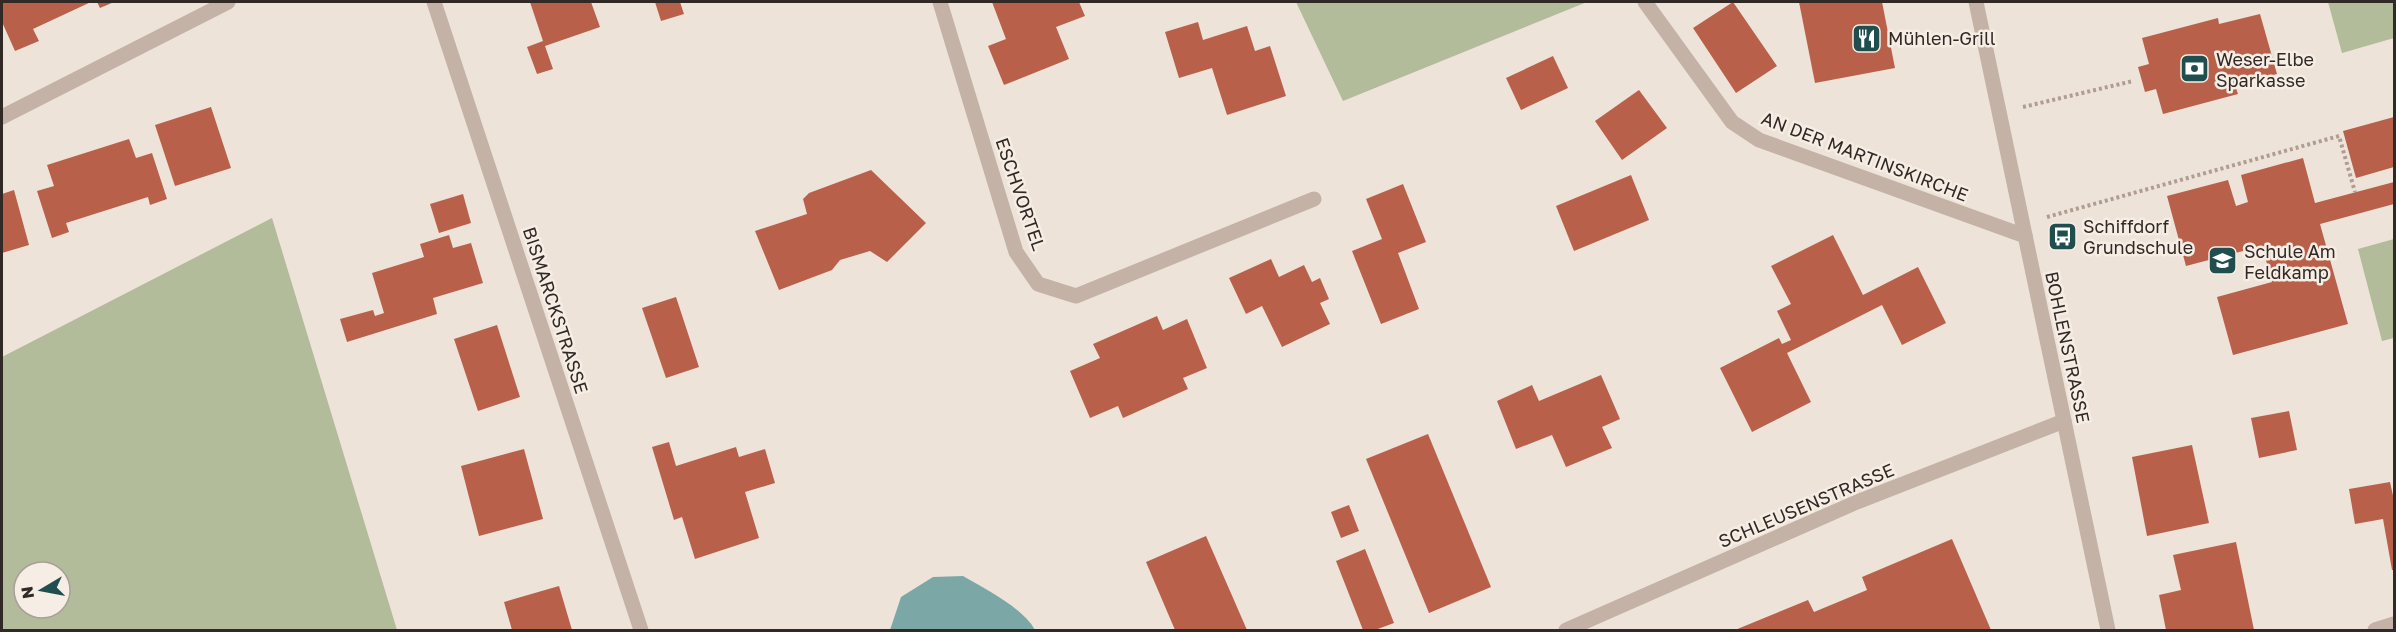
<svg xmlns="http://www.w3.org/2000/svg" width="2396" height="632" font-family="'Golos Text',sans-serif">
  <rect width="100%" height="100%" fill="#eee3d9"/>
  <g fill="#b2bb9a" fill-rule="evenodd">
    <path d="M1296 2H1587L1343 101Z"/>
    <path d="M2328 2H2394V38L2342 53Z"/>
    <path d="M272 218 397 630H2V357ZM24 572H60V608H24Z"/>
    <path d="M2394 239V338L2382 341 2358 249Z"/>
  </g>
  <path fill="#7ba8a7" d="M963 576C985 589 1022 607 1035 630H890L901 597 933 577Z"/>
  <g fill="#b9604b">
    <path d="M2 2H91L33 29 39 41 15 51 2 22Z"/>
    <path d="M97 2H114L100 8Z"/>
    <path d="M530 2H591L600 27 545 46 553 69 537 74 527 47 543 41Z"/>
    <path d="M655 2H680L684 14 661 21Z"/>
    <path d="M992 2H1079L1085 16 1056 27 1069 59 1004 85 988 46 1006 39Z"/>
    <path d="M1733 2 1777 66 1736 93 1693 28Z"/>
    <path d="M1799 2H1882L1895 68 1815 83Z"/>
    <path d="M2260 14 2277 74 2235 85 2238 94 2163 114 2156 89 2145 92 2138 67 2149 64 2142 38 2218 18 2219 24Z"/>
    <path d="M1198 22 1203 40 1247 26 1255 51 1270 46 1286 96 1227 115 1212 68 1179 78 1165 32Z"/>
    <path d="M1553 56 1568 88 1521 110 1506 78Z"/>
    <path d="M1639 90 1667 128 1622 160 1595 121Z"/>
    <path d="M211 107 231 168 175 186 155 125Z"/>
    <path d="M2394 117V167L2356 178 2343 131Z"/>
    <path d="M129 139 136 158 152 153 167 199 150 205 148 197 66 223 69 232 52 238 37 191 54 186 47 165Z"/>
    <path d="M2303 158 2315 203 2394 182V204L2320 224 2348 324 2233 355 2217 297 2272 282 2262 246 2186 266 2167 196 2228 180 2236 206 2248 202 2241 175Z"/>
    <path d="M871 170 926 223 887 262 870 251 840 260 832 270 779 290 755 231 807 214 803 199 809 193Z"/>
    <path d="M1631 175 1649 220 1574 251 1556 206Z"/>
    <path d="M1403 184 1426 242 1398 253 1419 309 1381 324 1352 251 1382 239 1366 199Z"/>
    <path d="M14 190 29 245 2 253V194Z"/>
    <path d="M463 194 471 223 439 233 430 204Z"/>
    <path d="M449 235 453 248 471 243 483 283 433 298 437 314 347 342 340 319 373 310 375 316 384 313 372 273 424 257 420 244Z"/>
    <path d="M1833 235 1863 295 1918 267 1946 323 1902 345 1882 305 1787 353 1811 402 1752 432 1720 368 1779 338 1782 344 1791 340 1777 311 1791 304 1771 266Z"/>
    <path d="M1271 259 1279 277 1304 265 1312 282 1320 278 1329 299 1320 303 1330 324 1282 347 1262 306 1246 314 1229 278Z"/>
    <path d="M676 297 699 367 666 378 642 308Z"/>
    <path d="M1157 316 1163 330 1187 319 1207 368 1183 378 1188 389 1123 418 1118 406 1090 418 1070 371 1100 358 1093 344Z"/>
    <path d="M497 325 520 397 478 411 454 339Z"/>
    <path d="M1601 375 1620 419 1602 427 1612 448 1566 467 1552 435 1516 449 1497 401 1532 385 1539 401Z"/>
    <path d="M2289 411 2297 450 2259 458 2251 418Z"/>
    <path d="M1428 434 1491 587 1429 613 1366 459Z"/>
    <path d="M669 442 676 466 736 447 739 457 765 449 775 483 745 492 759 538 695 559 682 517 674 520 652 447Z"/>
    <path d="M2192 445 2209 523 2147 536 2132 457Z"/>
    <path d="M524 449 543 519 479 536 461 466Z"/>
    <path d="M2390 482 2394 500V570H2392L2383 519 2355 524 2349 489Z"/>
    <path d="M1349 505 1359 531 1341 538 1331 512Z"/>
    <path d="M1206 536 1247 630H1175L1146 562Z"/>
    <path d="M1952 539 1991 630H1735L1808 600 1814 612 1867 590 1862 577Z"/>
    <path d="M2236 542 2254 630H2166L2159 595 2181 590 2173 555Z"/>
    <path d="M1365 549 1394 623 1375 630H1363L1336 561Z"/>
    <path d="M559 586 572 630H512L504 602Z"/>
  </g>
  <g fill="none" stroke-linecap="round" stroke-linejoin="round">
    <g stroke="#b09c91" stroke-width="4" stroke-dasharray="3 3" stroke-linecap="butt">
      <path d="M2023 107 2133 81"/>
      <path d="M2047 217 2339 136 2355 192"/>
    </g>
    <g stroke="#c4b2a6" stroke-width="15">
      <path d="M434 2 641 630"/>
      <path d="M940 2 1016 252 1038 284 1076 296 1314 199"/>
      <path d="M1645 2 1732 122 1759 140 2025 236"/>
      <path d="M2 117 228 2"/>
      <path d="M1566 630 1857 502 2064 421"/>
      <path d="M2375 630 2394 624"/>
    </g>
    <path stroke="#c4b2a6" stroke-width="15" d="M1976 2 2108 630"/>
  </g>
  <defs>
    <symbol id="restaurant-square" viewBox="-11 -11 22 22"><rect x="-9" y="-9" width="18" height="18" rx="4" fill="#204e4e" stroke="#f6ede4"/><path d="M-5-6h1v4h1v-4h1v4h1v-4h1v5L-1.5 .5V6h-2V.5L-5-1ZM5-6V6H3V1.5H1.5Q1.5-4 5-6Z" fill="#fff"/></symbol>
    <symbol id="bank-square" viewBox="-11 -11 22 22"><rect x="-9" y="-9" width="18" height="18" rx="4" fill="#204e4e" stroke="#f6ede4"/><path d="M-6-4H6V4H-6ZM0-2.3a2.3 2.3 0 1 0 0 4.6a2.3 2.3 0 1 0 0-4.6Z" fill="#fff"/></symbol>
    <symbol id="bus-square" viewBox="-11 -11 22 22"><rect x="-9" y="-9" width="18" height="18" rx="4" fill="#204e4e" stroke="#f6ede4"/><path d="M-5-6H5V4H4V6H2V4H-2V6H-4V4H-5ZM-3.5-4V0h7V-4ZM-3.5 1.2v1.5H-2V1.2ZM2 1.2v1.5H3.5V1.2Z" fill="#fff"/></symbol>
    <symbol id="school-square" viewBox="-11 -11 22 22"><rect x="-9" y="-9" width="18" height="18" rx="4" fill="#204e4e" stroke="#f6ede4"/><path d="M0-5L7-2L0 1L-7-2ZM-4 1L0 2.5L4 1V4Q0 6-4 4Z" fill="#fff"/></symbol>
  </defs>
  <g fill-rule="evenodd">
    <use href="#restaurant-square" x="1850" y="22" width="33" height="33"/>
    <use href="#bank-square" x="2178" y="52" width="33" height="33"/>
    <use href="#bus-square" x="2046" y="220" width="33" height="33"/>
    <use href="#school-square" x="2206" y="244" width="33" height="33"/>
  </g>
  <g text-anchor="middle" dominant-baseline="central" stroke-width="5" stroke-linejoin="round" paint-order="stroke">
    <g font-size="18" fill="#312926" stroke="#f6ede4" text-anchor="start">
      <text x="1888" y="38">Mühlen-Grill</text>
      <text x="2216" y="59">Weser-Elbe<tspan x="2216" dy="21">Sparkasse</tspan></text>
      <text x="2083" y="226">Schiffdorf<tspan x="2083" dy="21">Grundschule</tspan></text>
      <text x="2244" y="251">Schule Am<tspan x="2244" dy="21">Feldkamp</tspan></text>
    </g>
    <g font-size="18" fill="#312926" stroke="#f6ede4">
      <text transform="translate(1865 156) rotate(21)">AN DER MARTINSKIRCHE</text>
      <text transform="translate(1021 194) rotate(71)">ESCHVORTEL</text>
      <text transform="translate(556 310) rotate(72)">BISMARCKSTRASSE</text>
      <text transform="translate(2068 347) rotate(78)">BOHLENSTRASSE</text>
      <text transform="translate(1806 505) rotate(-23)">SCHLEUSENSTRASSE</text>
    </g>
  </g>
  <rect width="2396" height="632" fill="none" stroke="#312926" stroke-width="6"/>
  <g transform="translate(42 590) rotate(260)"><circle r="28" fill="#f6ede4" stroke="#a79f98" stroke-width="1.5"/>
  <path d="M0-4.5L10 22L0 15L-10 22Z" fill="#204e4e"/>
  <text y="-9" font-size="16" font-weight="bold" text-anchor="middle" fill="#312926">N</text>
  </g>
</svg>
